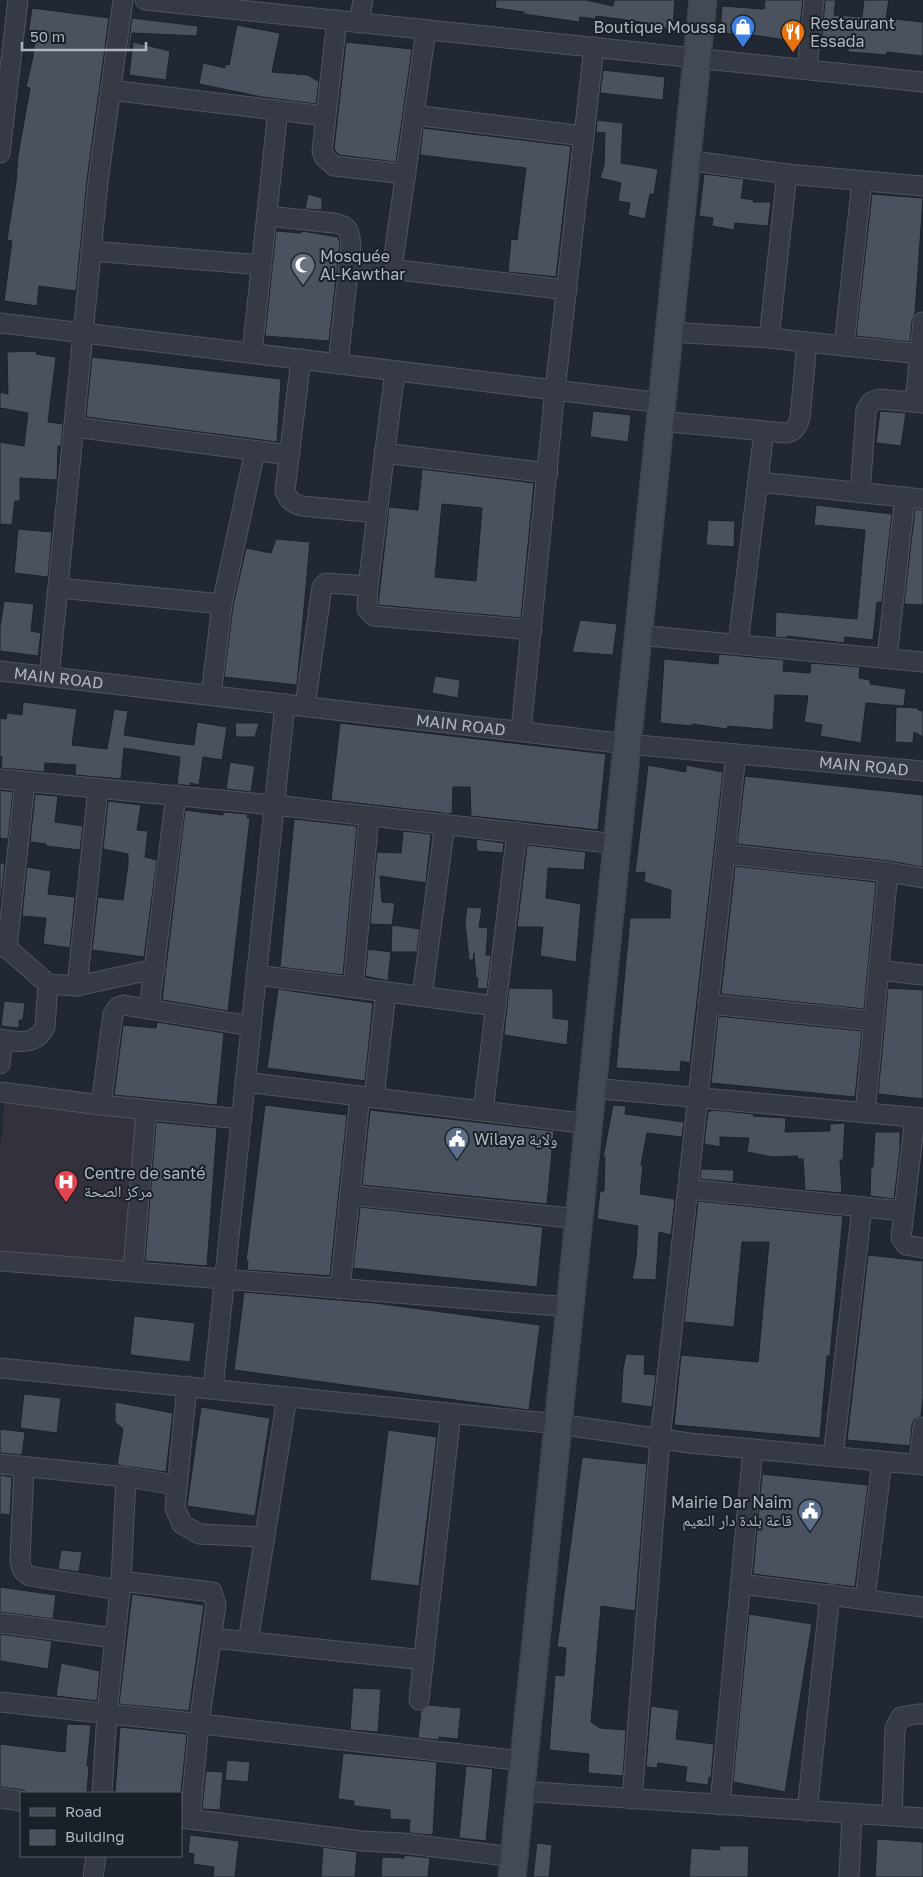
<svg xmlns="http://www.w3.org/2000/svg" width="923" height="1877" font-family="'Golos Text','Noto Naskh Arabic',sans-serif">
  <rect width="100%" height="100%" fill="#222833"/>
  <path fill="#32313c" d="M5 1101 140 1116 125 1269 0 1255V1150Z"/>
  <g fill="#4a525f" stroke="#1c222b" fill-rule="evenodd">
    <path d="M496 0H586L613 6 614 0H675L673 29 640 25 641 22 596 16 595 19 580 17 579 22 524 14V12L495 8Z"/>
    <path d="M765 0H803L798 42 760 36 720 33 722 6 764 9Z"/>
    <path d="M825 0H836L834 15 862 17 864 0H889L886 18 923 22V56L887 52 886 55 848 52V49L821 46Z"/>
    <path d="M32 8 109 18 87 180 76 291 39 286 37 306 4 301 12 241 7 240 16 182 18 155 30 88 26 87 33 57 35 36 28 35Z"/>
    <path d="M132 18 198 26 197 36 132 33 129 52H127Z"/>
    <path d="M237 25 280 33 272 72 308 75 319 82 316 104 262 97 199 84 203 63 225 68V64L229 65Z"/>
    <path d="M133 42 170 51 166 80 129 75Z"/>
    <path d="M346 42 412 49 396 162 339 155 334 149Z"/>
    <path d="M603 70 665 77 663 100 600 93Z"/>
    <path d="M597 120 623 123 621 163 658 169 654 194H650L645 219 628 215 630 203 618 201 621 183 600 178 604 165 605 133 596 132Z"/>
    <path d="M423 128 571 146 556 277 508 272 511 239 517 240 526 168 420 155Z"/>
    <path d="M704 174 744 179 741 198 754 200 753 202H771L768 226 735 223 734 230 712 226 713 218 699 216Z"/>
    <path d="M308 194 322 198V210L305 209Z"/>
    <path d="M872 194 923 198 915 314 912 321 910 342 856 336Z"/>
    <path d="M276 231 301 233 302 231 338 237 340 244 329 341 265 336Z"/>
    <path d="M36 351V354L56 357 48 422 63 424 61 446H58L57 480 20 478V501H15L12 525 0 524V442L24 446 28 413 0 408V392L8 394 7 352Z"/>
    <path d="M92 357 281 379 277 442 86 417Z"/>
    <path d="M593 411 631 415 628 442 590 437Z"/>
    <path d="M880 411 906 413 901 446 876 443Z"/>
    <path d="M422 469 534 483 521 618 378 605 389 507 418 510ZM442 504 482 508 476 581 435 577Z"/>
    <path d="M816 505 892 514 882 602H877L873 640 845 637 844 643 787 636V638L775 637 776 612 857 619 865 530 814 525Z"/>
    <path d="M915 509 923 510V605L904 604Z"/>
    <path d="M708 520 735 521 734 547 706 545Z"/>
    <path d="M18 529 52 532 48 577 14 573Z"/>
    <path d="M276 539 310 542 297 685 224 677 233 606 246 548 271 553Z"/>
    <path d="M4 601 34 604 31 631 41 633 38 656 0 651V627Z"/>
    <path d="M580 620 617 624 613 655 572 652Z"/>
    <path d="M719 654 784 660 783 671 810 673 811 663 860 667 859 678 870 680V684L906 689 904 706 866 703 861 743 820 736 822 725 804 722 808 696 775 695 773 730 728 726 727 729 692 724V726L660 723 664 659 718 664Z"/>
    <path d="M435 676 460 680 458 698 432 693Z"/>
    <path d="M23 702 77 709 72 745 107 749 114 709 128 711 124 735 168 742 194 745 197 722 227 727 222 760 203 757 199 785 190 783V786L177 784 180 757 124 748 121 779 75 775 76 765 45 763 44 772 1 768 2 757H0V718L6 719 7 713 22 715Z"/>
    <path d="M896 707 918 708V710L923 711V737L914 732 913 743 895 742Z"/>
    <path d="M235 723H259L255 737H236Z"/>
    <path d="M340 723 606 754 598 830 471 816 470 787H453L452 814 331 800Z"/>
    <path d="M230 762 255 766 251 792 226 789Z"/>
    <path d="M648 765 686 772V765L723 772 690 1063 681 1061 680 1072 616 1068 630 918H670L671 890 644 882 645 872 635 873Z"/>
    <path d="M745 776 923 795V867L889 861 737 844Z"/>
    <path d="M0 790 13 792 8 839 0 838Z"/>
    <path d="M35 794 58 796 55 822 83 826 80 850 46 846V844L30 842Z"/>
    <path d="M108 801 141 805 137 830 148 831 145 857 157 860 144 957 92 950 98 897 123 900 128 865V854L103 849Z"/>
    <path d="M185 810 223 815V812L248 814 247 818H250L228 1011 162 1000Z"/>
    <path d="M294 819 357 826 343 975 280 967Z"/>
    <path d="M403 831 431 834 426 883 380 876 382 902 395 903 392 925 370 924 377 852 401 853Z"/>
    <path d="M476 839 504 843 503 853 477 851Z"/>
    <path d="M527 845 586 852 584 870 548 868 546 898 581 904 576 962 540 956 543 927H517Z"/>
    <path d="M0 863H5L0 908Z"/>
    <path d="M735 866 876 882 864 1009 721 994Z"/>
    <path d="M27 867 51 871 48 894 75 897 70 948 43 944 46 918 22 916Z"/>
    <path d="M467 907 482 908 479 927 488 928 486 955H491L487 989 477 988 478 978H476L474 953 473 960H469L465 922Z"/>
    <path d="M392 925 420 929 417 952H391Z"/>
    <path d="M368 949 391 952 388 981 365 976Z"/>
    <path d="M509 988 553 989V1018L569 1020 567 1045 504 1035Z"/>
    <path d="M888 988 923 990V1099L878 1094Z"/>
    <path d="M278 989 373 1003 365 1081 267 1068Z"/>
    <path d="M4 1001 25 1003 23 1020H19V1028L1 1026Z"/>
    <path d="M718 1016 862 1031 855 1097 711 1083Z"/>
    <path d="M157 1022 224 1033 217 1105 114 1095 123 1025 156 1028Z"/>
    <path d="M265 1105 347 1115 330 1276 247 1270 248 1261H246Z"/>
    <path d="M613 1105 626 1106 625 1114 684 1122 682 1137 647 1133 641 1165H643L640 1194 675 1199 671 1235 659 1232 656 1280 632 1279 636 1258 638 1226 597 1219 600 1191H604L605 1157H603Z"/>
    <path d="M370 1110 554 1131 547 1204 362 1185Z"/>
    <path d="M713 1110 754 1114 753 1116 786 1118 785 1132 830 1131V1124L845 1123 843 1160H840L842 1193 805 1190 803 1159H797L798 1156 772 1157 747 1152 749 1138 720 1137V1147L704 1144 708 1112Z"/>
    <path d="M156 1122 217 1128 207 1266 145 1261Z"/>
    <path d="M875 1132H900V1150L894 1199 870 1196 871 1167H873Z"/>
    <path d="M701 1169 734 1170 733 1182 700 1179Z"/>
    <path d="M698 1201 843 1216 830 1356H827L820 1438 674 1425 681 1355 758 1362 769 1242H742L734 1327 684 1322Z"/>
    <path d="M360 1207 543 1227 537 1287 353 1268Z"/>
    <path d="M868 1255 923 1261V1399L921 1416 914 1420 912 1425 910 1446 847 1440Z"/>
    <path d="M244 1292 375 1303 540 1325 529 1410 234 1370Z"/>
    <path d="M134 1316 195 1323 190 1362 130 1355Z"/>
    <path d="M626 1354 645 1355 644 1374 656 1375 652 1407 621 1403 623 1369Z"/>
    <path d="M24 1394 61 1398 57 1433 20 1428Z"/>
    <path d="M115 1402 173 1413 166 1472 117 1465 123 1429 115 1422Z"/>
    <path d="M201 1407 270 1418 255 1516 187 1506Z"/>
    <path d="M0 1429 25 1432 22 1455 0 1453Z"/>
    <path d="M388 1430 437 1437 419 1586 370 1580Z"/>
    <path d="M582 1457 647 1464 635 1611 601 1606 591 1722 600 1728 626 1730 623 1776 588 1773 589 1754 549 1750 555 1675 564 1676 566 1648 557 1647Z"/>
    <path d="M762 1474 868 1485 855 1587 753 1574Z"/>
    <path d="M0 1475 12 1477 10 1515 0 1514Z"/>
    <path d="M61 1550 82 1552 79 1572 58 1569Z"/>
    <path d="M0 1587 56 1595 53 1619 0 1612Z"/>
    <path d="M132 1594 204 1605 189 1711 119 1704Z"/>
    <path d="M749 1614 812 1624 785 1792 733 1782Z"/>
    <path d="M0 1634 52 1641 48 1669 0 1661Z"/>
    <path d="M61 1663 100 1671 97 1701 56 1696Z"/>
    <path d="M353 1688 381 1689 378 1732 350 1730Z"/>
    <path d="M429 1705 461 1708 458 1739 439 1737V1740L418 1738 421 1711Z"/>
    <path d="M651 1706 679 1710 676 1739 714 1744 711 1778 709 1777 708 1785 685 1782 687 1767 658 1763 657 1768 646 1767Z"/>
    <path d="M67 1724 91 1725 87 1766H89L87 1793H29L23 1790 0 1787V1744L65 1752Z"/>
    <path d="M120 1727 187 1734 181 1793H115Z"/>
    <path d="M343 1753 437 1762 433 1834 431 1835 409 1833 410 1820 390 1819V1810L354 1806V1801L338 1799Z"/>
    <path d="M227 1760 250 1762 248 1782 225 1780Z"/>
    <path d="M466 1766 493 1769 486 1841 459 1838Z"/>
    <path d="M206 1771 223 1772 220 1810 202 1809Z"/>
    <path d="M190 1835 239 1841 235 1877H213L214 1867 193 1864 194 1854 188 1853Z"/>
    <path d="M877 1839 923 1842V1877H875Z"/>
    <path d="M537 1843 552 1845 549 1877H533Z"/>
    <path d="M720 1846H749L748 1877H689L691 1848 720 1850Z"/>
    <path d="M323 1847 357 1852 355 1877H321Z"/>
    <path d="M404 1855 430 1858 428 1877H381L382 1857 404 1858Z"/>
  </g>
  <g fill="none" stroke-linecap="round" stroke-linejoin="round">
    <defs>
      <g id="street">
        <path d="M145 0 923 82"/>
        <path d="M337 20 322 151 325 158 334 166 406 174"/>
        <path d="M359 23 363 0"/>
        <path d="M807 69 814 0"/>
        <path d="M110 90 325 116"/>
        <path d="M414 115 584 136"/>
        <path d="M0 153 18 0"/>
        <path d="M687 160 787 174 923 186"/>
        <path d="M267 216 334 223C349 226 349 230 351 244L338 364"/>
        <path d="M91 251 262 265"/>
        <path d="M349 264 567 290"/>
        <path d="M392 269 426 30"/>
        <path d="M0 323 662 403"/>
        <path d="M669 332 769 338 920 354"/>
        <path d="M769 338 787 174"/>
        <path d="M844 346 862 181"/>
        <path d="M252 353 278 110"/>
        <path d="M301 359 285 491C288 500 293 504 302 506L377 513"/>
        <path d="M915 402 923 322"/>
        <path d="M660 421 786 433C795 431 797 427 800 418L807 342"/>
        <path d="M75 427 289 455"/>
        <path d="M384 453 548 473"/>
        <path d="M758 482 923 499"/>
        <path d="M860 493 866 410 871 402 879 399 923 403"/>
        <path d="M368 586 367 609 374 616 532 630"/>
        <path d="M59 588 222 604"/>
        <path d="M638 635 923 662"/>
        <path d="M738 644 764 431"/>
        <path d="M887 658 905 497"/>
        <path id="s1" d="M0 671 627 744 923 771"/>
        <path d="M49 677 98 182 123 0"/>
        <path d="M211 695 222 604 255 451"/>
        <path d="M305 706 322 587 326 583 368 586 395 371"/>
        <path d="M521 731 555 390 594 47"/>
        <path d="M0 779 274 805 617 844"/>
        <path d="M725 854 888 872 923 878"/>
        <path d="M0 947 7 948 48 984 77 986 155 969"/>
        <path d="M7 948 25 782"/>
        <path d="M878 970 923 975"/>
        <path d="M256 975 496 1006"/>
        <path d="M77 986 98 789"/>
        <path d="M353 987 369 816"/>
        <path d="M422 996 445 824"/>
        <path d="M710 1004 874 1021"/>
        <path d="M149 1009 176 795"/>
        <path d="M0 1039C17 1042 36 1046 45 1027L48 984"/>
        <path d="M0 1064 3 1040"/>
        <path d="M245 1082 589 1124"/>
        <path d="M592 1088 923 1118"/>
        <path d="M0 1092 101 1105 241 1119"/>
        <path d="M374 1098 386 992"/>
        <path d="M101 1105 113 1014 118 1007 124 1005 251 1026"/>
        <path d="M483 1111 517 832"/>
        <path d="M865 1113 888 872"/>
        <path d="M915 1117 901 1238 906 1245 923 1248"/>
        <path d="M689 1189 903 1211"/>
        <path d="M350 1195 579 1219"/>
        <path d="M0 1261 570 1307"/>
        <path d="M133 1272 146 1110"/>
        <path d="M340 1289 360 1096"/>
        <path d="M0 1368 558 1424 689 1443 923 1465"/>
        <path d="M187 1386 175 1508 182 1524 199 1534 264 1537"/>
        <path d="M213 1389 285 704"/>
        <path d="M833 1456 862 1208"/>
        <path d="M0 1464 126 1477 177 1485"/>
        <path d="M919 1464 923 1427"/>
        <path d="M24 1467 20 1560C21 1568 22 1572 30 1576L119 1590"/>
        <path d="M121 1581 212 1592 216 1605 199 1724 190 1819"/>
        <path d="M741 1584 923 1607"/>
        <path d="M865 1599 882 1461"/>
        <path d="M0 1623 114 1638"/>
        <path d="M212 1638 424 1660"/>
        <path d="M248 1642 287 1397"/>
        <path d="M419 1700 451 1413"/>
        <path d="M0 1702 176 1721 523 1761"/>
        <path d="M521 1791 923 1818"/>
        <path d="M102 1793 107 1713 121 1581 126 1477"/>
        <path d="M0 1798 21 1801"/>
        <path d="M632 1799 660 1439 736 754"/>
        <path d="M720 1805 753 1449"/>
        <path d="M807 1811 830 1594"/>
        <path d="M892 1815 895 1728 901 1717 917 1714H923"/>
        <path d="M181 1818 362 1841 402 1843 514 1857"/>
        <path d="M93 1877 96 1856"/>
        <path d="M849 1877 852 1813"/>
      </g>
      <path id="secondary" d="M512 1877 703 0"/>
    </defs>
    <use href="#street" stroke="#4f555f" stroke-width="21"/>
    <use href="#secondary" stroke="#3e444e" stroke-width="29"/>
    <use href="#street" stroke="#353a44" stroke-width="19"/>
    <use href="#secondary" stroke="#434a56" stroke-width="26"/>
  </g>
  <defs>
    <symbol id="shop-pin" viewBox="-11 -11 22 30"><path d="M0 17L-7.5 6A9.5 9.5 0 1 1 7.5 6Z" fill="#3f7fe0" stroke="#1a2028"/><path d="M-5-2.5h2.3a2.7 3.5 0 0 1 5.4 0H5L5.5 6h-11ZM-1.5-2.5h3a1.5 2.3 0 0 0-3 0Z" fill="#fff"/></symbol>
    <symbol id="restaurant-pin" viewBox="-11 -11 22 30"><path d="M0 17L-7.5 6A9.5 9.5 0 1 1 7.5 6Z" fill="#e8710a" stroke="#1a2028"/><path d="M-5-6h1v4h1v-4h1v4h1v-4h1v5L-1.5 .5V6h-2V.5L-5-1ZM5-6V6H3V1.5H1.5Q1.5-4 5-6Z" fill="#fff"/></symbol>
    <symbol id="mosque-pin" viewBox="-11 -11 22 30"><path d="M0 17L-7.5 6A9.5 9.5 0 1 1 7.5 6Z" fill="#6b7280" stroke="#1a2028"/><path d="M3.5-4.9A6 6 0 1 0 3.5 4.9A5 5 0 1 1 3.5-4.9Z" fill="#fff"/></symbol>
    <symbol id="civic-pin" viewBox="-11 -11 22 30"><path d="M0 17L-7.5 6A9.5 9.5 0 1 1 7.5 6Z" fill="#5c6f8a" stroke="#1a2028"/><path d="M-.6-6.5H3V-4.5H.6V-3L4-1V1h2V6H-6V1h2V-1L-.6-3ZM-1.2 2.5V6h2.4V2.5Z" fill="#fff"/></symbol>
    <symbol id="hospital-pin" viewBox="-11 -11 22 30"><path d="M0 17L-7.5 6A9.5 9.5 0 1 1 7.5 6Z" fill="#e0444e" stroke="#1a2028"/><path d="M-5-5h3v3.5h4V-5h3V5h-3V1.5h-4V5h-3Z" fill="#fff"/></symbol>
  </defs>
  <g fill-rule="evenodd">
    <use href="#shop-pin" x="729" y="13" width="28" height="38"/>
    <use href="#restaurant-pin" x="779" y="18" width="28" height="38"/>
    <use href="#mosque-pin" x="289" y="251" width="28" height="38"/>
    <use href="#civic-pin" x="443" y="1125" width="28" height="38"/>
    <use href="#hospital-pin" x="52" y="1168" width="28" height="38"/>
    <use href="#civic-pin" x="796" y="1497" width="28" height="38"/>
  </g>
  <g text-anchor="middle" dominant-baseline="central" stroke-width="4" stroke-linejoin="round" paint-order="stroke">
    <g font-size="16" fill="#afb5c1" stroke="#1a2028" text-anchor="start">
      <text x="810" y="23">Restaurant<tspan x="810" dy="18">Essada</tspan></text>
      <text x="726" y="27" text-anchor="end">Boutique Moussa</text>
      <text x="320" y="256">Mosquée<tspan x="320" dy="18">Al-Kawthar</tspan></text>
      <text x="474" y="1139">Wilaya ولاية</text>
      <text x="84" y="1173">Centre de santé<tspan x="84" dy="18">مركز الصحة</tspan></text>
      <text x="792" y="1502" text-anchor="end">Mairie Dar Naim<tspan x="792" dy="18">قاعة بلدة دار النعيم</tspan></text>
    </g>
    <g font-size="16" fill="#afb5c1" stroke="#1a2028">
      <text stroke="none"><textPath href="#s1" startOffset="59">MAIN ROAD</textPath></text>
      <text stroke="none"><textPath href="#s1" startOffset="464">MAIN ROAD</textPath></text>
      <text stroke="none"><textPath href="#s1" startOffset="869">MAIN ROAD</textPath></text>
    </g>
  </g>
  <rect x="20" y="1792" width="162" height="65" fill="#1a2028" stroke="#565c65"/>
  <rect x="30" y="1808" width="25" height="8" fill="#434a56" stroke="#565c65"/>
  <text x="65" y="1817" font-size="15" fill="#afb5c1">Road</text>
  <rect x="30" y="1830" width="25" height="15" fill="#4a525f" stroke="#565c65"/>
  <text x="65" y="1842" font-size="15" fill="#afb5c1">Building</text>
  <path d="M22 42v8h124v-8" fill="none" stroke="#afb5c1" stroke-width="2.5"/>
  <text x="30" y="42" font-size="15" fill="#afb5c1" stroke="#1a2028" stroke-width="4" paint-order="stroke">50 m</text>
</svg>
